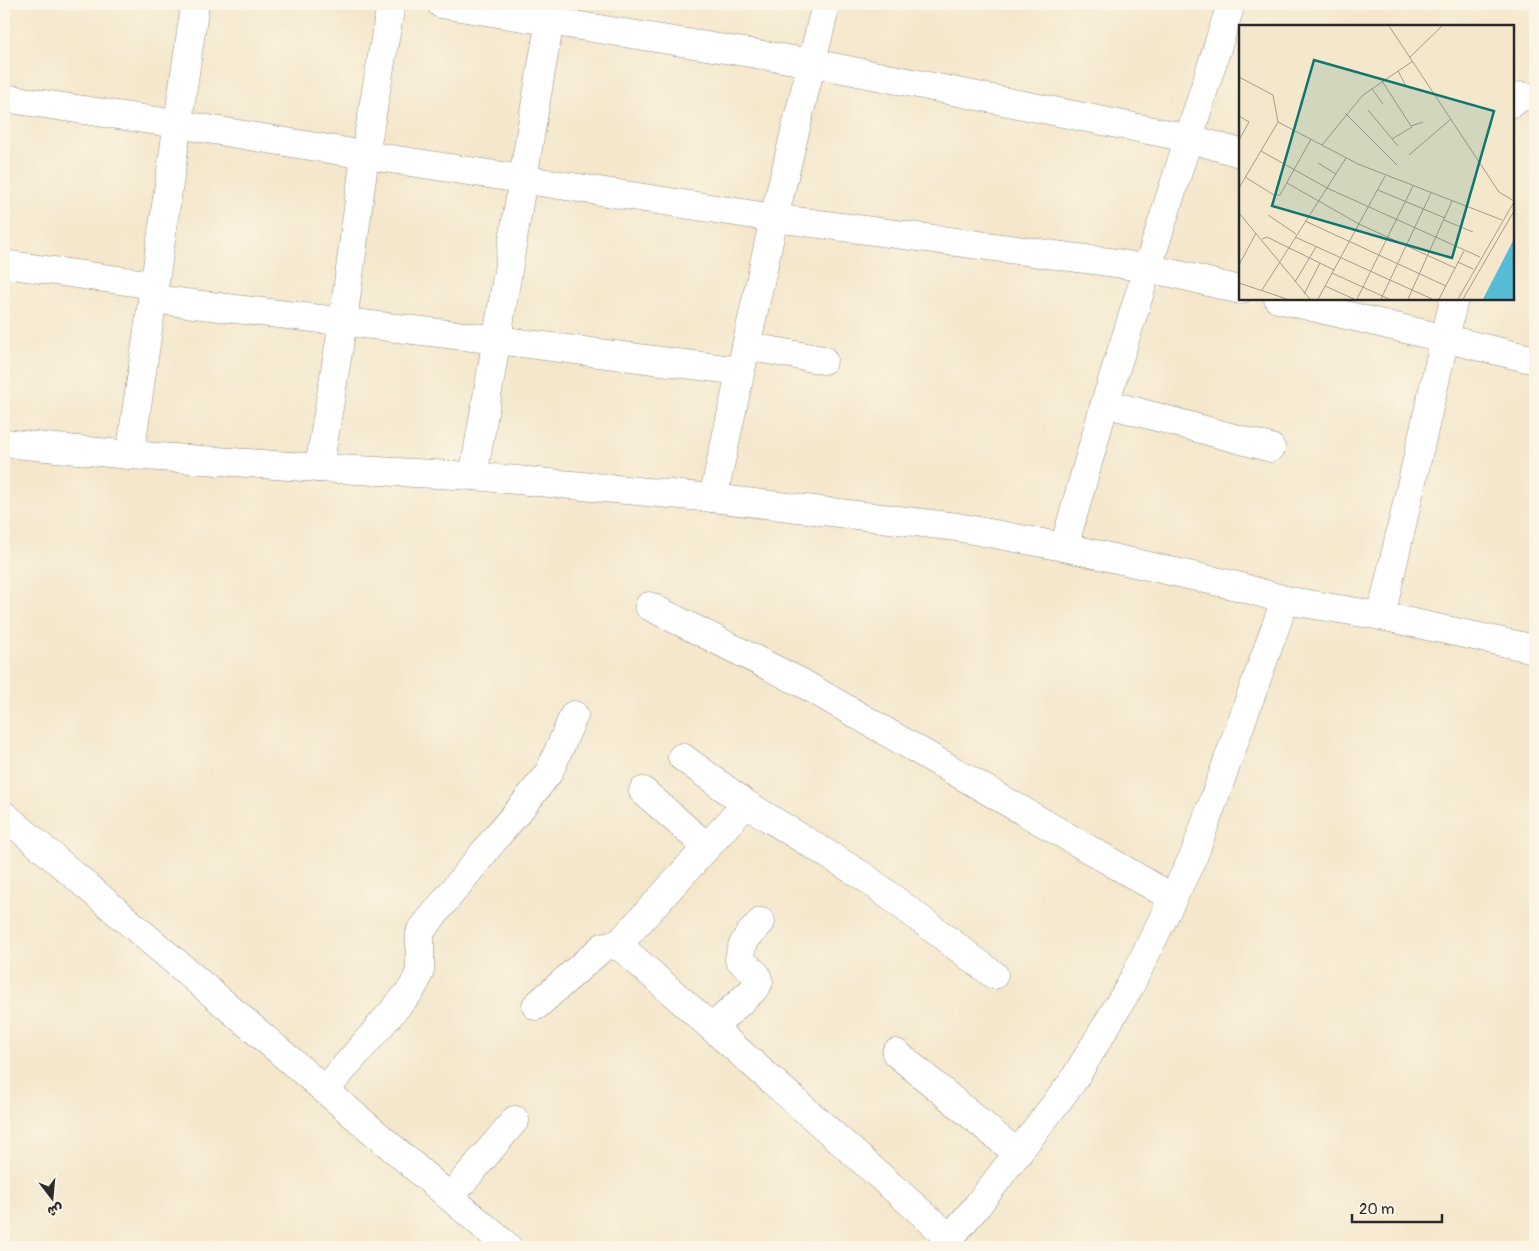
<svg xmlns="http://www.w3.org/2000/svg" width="1539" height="1251" font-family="Pangolin,'Playpen Sans Arabic',sans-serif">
  <rect width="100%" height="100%" fill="#fcf5e5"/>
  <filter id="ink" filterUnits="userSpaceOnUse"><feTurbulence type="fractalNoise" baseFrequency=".02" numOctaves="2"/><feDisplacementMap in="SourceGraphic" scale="10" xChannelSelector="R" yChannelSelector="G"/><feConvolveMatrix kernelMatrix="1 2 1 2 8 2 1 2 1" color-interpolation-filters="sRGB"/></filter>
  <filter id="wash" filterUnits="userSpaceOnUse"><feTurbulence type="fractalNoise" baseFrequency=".0096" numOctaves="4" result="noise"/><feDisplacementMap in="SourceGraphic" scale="20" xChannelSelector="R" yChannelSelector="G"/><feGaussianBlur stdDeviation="1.12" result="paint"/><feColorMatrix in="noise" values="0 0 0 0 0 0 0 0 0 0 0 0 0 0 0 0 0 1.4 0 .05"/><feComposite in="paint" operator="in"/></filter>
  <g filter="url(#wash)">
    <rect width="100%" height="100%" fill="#f4e7cc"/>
  </g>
  <g filter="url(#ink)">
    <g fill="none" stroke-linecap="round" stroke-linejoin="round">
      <defs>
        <g id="minor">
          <path d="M441 4 813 63 1188 138 1240 153"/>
          <path d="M4 98 177 124 365 155 774 218 1116 263 1176 274 1240 290"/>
          <path d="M1513 103 1521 96 1535 97"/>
          <path d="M4 264 154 285"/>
          <path d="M152 299 498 340 740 371"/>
          <path d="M1278 299 1535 360"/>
          <path d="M746 346 823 360"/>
          <path d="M1105 403 1271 448"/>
          <path d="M4 443 130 455 319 468 473 476 713 498 957 527 1064 547 1237 586 1285 600 1381 616 1535 649"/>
          <path d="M130 455 195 4"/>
          <path d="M319 468 343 322 365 155 391 4"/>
          <path d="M473 476C502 319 524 161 553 4"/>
          <path d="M713 498 774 218 826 4"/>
          <path d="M1064 547 1105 403 1231 4"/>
          <path d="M649 606 802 683 1173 898"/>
          <path d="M1381 616 1454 299"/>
          <path d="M682 757 746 804 866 878 994 975"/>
          <path d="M643 791 707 847"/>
          <path d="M4 815 508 1247"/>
          <path d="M617 946 746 804"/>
          <path d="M536 1006 603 947 610 945 622 948 950 1238"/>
          <path d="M712 1028 753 990 759 982 756 974 739 959C741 942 750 933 761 922"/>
          <path d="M896 1053 1018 1154"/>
          <path d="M325 1090 411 990 416 981 420 970V932L497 836 525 803 549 772 574 715"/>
          <path d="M450 1197 515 1120"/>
          <path d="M942 1247 977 1206 1073 1081 1130 986 1194 855 1285 600"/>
        </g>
      </defs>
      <use href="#minor" stroke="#90897c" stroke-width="29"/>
      <use href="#minor" stroke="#fff" stroke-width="28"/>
    </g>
  </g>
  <g transform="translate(1239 25)">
    <rect width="275" height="275" fill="#f4e7cc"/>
    <path d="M275 214V274H244Z" fill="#56bbd4"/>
    <path fill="none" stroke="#a49c8c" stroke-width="1" d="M150 1 260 167 275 176M171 32 203 1M159 46 167 61M0 52 34 70 39 97 119 139 263 195M143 56 172 101 184 97M133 64 144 79M129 85 159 121M106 88 158 140M0 91 10 97 0 115M153 114 173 102M83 120 124 70 174 36M22 126 88 163 241 232M170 130 212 94M79 138 97 149M6 152 35 170H41L72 114M48 158 120 199 216 243M0 163 39 97M139 165 206 193M0 188 71 274M29 190 57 209M205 195 234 207M66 196 207 261M56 212 193 274M23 214 28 212 95 245M219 237 234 244M0 240 17 208M93 248 150 274M56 257 77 222M0 258 48 274M86 261 115 274M23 265 107 133M65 269 81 238M79 274 146 151M118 274 174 161M142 274 192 168M169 274 213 176M200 274 225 226M219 274 275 177M224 274 275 186"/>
    <path fill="#0f766e" fill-opacity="0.15" stroke="#0f766e" stroke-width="2.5" d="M75 35 255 86 213 233 33 181Z"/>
    <rect width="275" height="275" fill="none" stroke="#2b2b2b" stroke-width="2.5"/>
  </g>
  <rect width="1539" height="1251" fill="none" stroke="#fcf5e5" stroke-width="20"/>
  <g transform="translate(52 1198) rotate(164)" stroke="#fcf5e5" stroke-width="4" paint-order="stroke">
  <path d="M0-4L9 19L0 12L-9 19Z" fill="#2b2b2b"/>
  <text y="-8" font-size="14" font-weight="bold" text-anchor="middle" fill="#2b2b2b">ش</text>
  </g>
  <path d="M1352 1214v8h90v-8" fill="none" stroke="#2b2b2b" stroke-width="2.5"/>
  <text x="1359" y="1214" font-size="15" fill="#2b2b2b" stroke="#fcf5e5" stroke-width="4" paint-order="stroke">20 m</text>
</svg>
